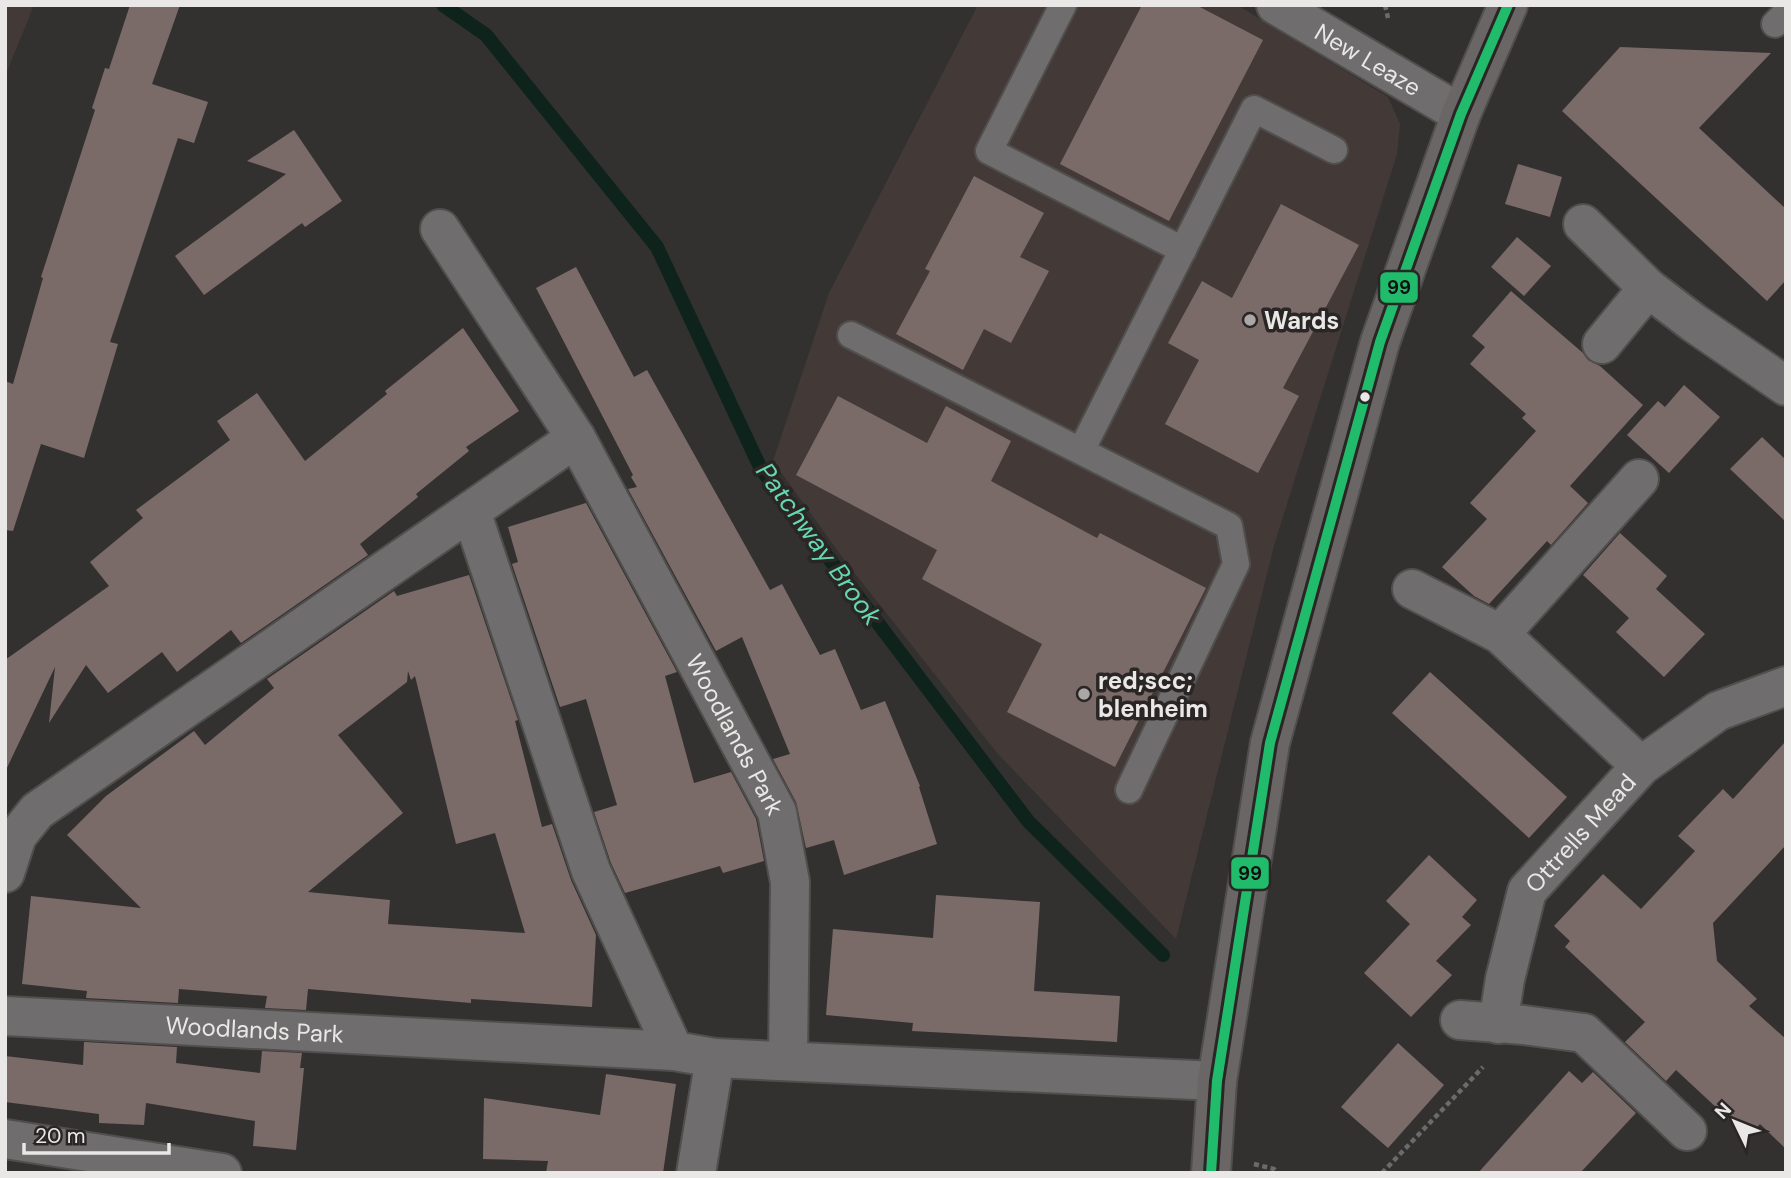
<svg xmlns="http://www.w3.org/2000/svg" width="1791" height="1178" font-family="'DM Sans',sans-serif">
  <rect width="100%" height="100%" fill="#333130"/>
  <g fill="#433a38">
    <path d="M5 5H34L5 76Z"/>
    <path d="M978 5H1237L1388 97 1400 124 1397 154 1275 542 1176 939 998 754 845 561 773 461 829 293Z"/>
  </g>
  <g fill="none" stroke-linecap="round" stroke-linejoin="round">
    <path stroke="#0d231c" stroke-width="14" d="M443 5 486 35 657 247 761 469 1028 821 1163 955"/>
  </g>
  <g fill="#7a6b69" fill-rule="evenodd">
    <path d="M130 5H180L152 84 208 102 194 143 178 138 110 342 118 344 84 458 41 444 13 531 5 530V381L13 384 43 278 41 277 95 110 92 108 105 68 109 69Z"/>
    <path d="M1142 5H1196L1263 40 1169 221 1060 164Z"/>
    <path d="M1620 47 1771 53 1699 128 1786 209V280L1767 301 1562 111Z"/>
    <path d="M294 130 342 201 305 227 302 223 204 295 175 256 286 174 247 161Z"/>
    <path d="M1518 164 1562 177 1550 217 1505 204Z"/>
    <path d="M974 176 1044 213 1020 257 1049 271 1011 343 984 329 963 370 896 334 930 271 925 269Z"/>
    <path d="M1281 204 1359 245 1283 388 1299 396 1258 473 1165 424 1199 360 1168 343 1202 281 1232 298Z"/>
    <path d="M1517 237 1551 266 1524 296 1491 267Z"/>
    <path d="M576 267 634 377 647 370 770 590 782 584 820 655 835 649 861 710 885 701 920 786 919 787 937 844 844 875 834 840 806 848 796 802 773 759 790 754 742 637 716 651 628 489 637 487 631 477 633 475 536 288Z"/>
    <path d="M1511 291 1583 353 1588 360 1600 366 1643 405 1570 486 1588 503 1551 545 1547 541 1489 604 1474 596 1442 567 1487 519 1470 503 1536 431 1522 418 1526 414 1470 364 1485 347 1472 336Z"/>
    <path d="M463 328 519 411 466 447 469 451 416 494 418 497 360 544 368 555 241 643 231 630 177 672 162 652 108 693 86 665 49 723 55 667 5 772V660L109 586 90 562 143 518 136 510 230 440 217 421 257 393 305 461 387 394 385 391Z"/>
    <path d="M1684 385 1720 417 1669 473 1627 435 1658 401 1665 407Z"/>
    <path d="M838 396 927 443 946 406 1011 441 991 481 1097 538 1100 533 1206 588 1115 767 1007 712 1042 644 922 579 937 550 796 475Z"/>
    <path d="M1762 437 1786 460V522L1730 469Z"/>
    <path d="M586 503 677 672 665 676 694 783 731 772 756 819 764 861 723 873 720 866 625 893 611 863 594 812 617 805 586 699 560 707 512 564 518 562 508 527Z"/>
    <path d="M1620 533 1667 576 1656 589 1705 634 1664 677 1616 632 1629 618 1583 575Z"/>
    <path d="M469 575 518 720 515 721 542 827 552 824 571 880 596 935 592 1007 471 999V1003L308 989 306 1010 265 1008 267 996 179 989 178 1003 86 998 87 991 22 984 31 896 141 908 67 835 106 796 194 731 205 745 274 688 267 679 394 591 397 596ZM408 671 411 680 415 676 456 844 495 833 525 933 388 924 390 900 308 892 403 813 338 735 407 682Z"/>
    <path d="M1430 672 1567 797 1529 838 1392 713Z"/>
    <path d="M1786 741V845L1713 923 1717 961 1757 999 1749 1006 1786 1039V1149L1760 1124 1748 1137 1676 1070 1666 1081 1625 1042 1645 1022 1565 947 1570 941 1554 926 1603 874 1641 909 1695 851 1678 836 1723 789 1733 799Z"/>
    <path d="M1429 855 1477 900 1462 917 1471 925 1436 961 1452 975 1411 1017 1364 973 1410 924 1386 901Z"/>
    <path d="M936 895 1040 902 1034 991 1120 996 1117 1042 912 1031 913 1023 826 1015 833 929 933 938Z"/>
    <path d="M84 1042 177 1047 176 1063 260 1073 262 1051 302 1053 300 1068H304L296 1150 253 1146 255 1121 146 1103 144 1125 99 1123V1114L5 1102V1056L83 1065Z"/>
    <path d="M1398 1043 1444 1085 1388 1148 1341 1107Z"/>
    <path d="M1569 1071 1582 1083 1593 1072 1636 1113 1580 1173H1478Z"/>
    <path d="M606 1074 676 1084 663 1173H546L548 1161 483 1159 484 1098 600 1115Z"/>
  </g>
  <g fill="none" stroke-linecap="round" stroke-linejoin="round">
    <defs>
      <g id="lane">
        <path d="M1063 5 989 151 1183 250"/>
        <path d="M1775 24 1786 13"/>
        <path d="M851 335 1229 526 1236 564 1129 790"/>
        <path d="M1081 451 1254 109 1334 150"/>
      </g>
      <g id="street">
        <path id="s1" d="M1276 5 1461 114"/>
        <path d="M1583 224 1648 288 1694 323 1786 386"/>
        <path id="s2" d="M440 229 576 438 777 812 790 882 788 1061"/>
        <path d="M1602 344 1648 288"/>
        <path d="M471 511 591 871 674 1051"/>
        <path d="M1412 589 1500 634 1641 766"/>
        <path d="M1500 634 1639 479"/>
        <path d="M5 873 17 836 37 811 576 438"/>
        <path id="s3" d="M5 1016 674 1051 715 1058 1217 1081"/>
        <path d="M1460 1020 1524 1025 1584 1033 1687 1131"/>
        <path id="s4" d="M1498 1024 1505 979 1527 891 1641 766 1718 711 1786 686"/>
        <path d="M5 1139 222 1173"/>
        <path d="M696 1173 715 1058"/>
      </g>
      <path id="secondary" d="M1211 1173 1217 1081 1270 743 1380 342 1461 114 1508 5"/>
    </defs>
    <use href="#lane" stroke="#504f4e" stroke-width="30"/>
    <use href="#street" stroke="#504f4e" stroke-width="42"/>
    <use href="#secondary" stroke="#504f4e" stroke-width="42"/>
    <g stroke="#6c6b6b" stroke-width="4.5" stroke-dasharray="5 3.5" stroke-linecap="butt">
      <path d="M1385 5 1388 18"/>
      <path d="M1254 1164 1274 1169 1278 1173"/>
      <path d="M1382 1173 1483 1067"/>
    </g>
    <use href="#lane" stroke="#6f6d6d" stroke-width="26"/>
    <use href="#street" stroke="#6f6d6d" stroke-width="38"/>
    <use href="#secondary" stroke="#6a6665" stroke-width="38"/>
    <defs>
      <path id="bus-1" d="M1211 1173 1217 1081 1270 743 1380 342 1461 114 1508 5"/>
    </defs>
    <use href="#bus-1" stroke="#2a2625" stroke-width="16"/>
    <use href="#bus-1" stroke="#20bc6c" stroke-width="10"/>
  </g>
  <g fill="#aaa7a7" stroke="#2a2625" stroke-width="2.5">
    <circle cx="1250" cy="320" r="7"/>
    <circle cx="1084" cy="694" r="7"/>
  </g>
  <circle fill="#eae7e7" stroke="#2a2625" stroke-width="2.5" cx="1365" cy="397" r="6"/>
  <g text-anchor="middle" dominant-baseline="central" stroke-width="7" stroke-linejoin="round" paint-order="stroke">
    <g font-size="24" fill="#eae7e7" stroke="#2a2625">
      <text stroke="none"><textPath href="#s1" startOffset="107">New Leaze</textPath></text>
      <text stroke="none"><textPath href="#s2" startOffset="586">Woodlands Park</textPath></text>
      <text stroke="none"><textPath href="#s4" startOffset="215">Ottrells Mead</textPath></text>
      <text stroke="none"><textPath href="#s3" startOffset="250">Woodlands Park</textPath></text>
    </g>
    <g font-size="24" font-weight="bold" fill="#eae7e7" stroke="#2a2625" text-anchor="start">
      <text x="1264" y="320">Wards</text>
      <text x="1098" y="680">red;scc;<tspan x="1098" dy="28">blenheim</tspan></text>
    </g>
    <g font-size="26" font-style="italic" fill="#66d8b1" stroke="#2a2625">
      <text transform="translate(819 544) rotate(54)">Patchway Brook</text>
    </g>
  </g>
  <g stroke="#2a2625" stroke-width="2.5">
    <rect x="1379" y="271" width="40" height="33" rx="7" fill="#20bc6c"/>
    <rect x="1230" y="856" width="40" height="34" rx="7" fill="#20bc6c"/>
  </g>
  <g font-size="19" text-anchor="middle" font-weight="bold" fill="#111">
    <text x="1399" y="294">99</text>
    <text x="1250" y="880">99</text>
  </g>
  <rect width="1791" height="1178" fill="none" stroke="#eae7e7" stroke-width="14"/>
  <g transform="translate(1735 1122) rotate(313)" stroke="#2a2625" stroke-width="5" paint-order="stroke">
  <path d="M0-5L12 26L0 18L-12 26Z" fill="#eae7e7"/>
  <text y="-10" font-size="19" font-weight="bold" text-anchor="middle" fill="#eae7e7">N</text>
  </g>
  <path d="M24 1143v10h145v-10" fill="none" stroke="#eae7e7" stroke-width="3.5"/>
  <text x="35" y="1143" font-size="21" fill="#eae7e7" stroke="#2a2625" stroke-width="5" paint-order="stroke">20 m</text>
</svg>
